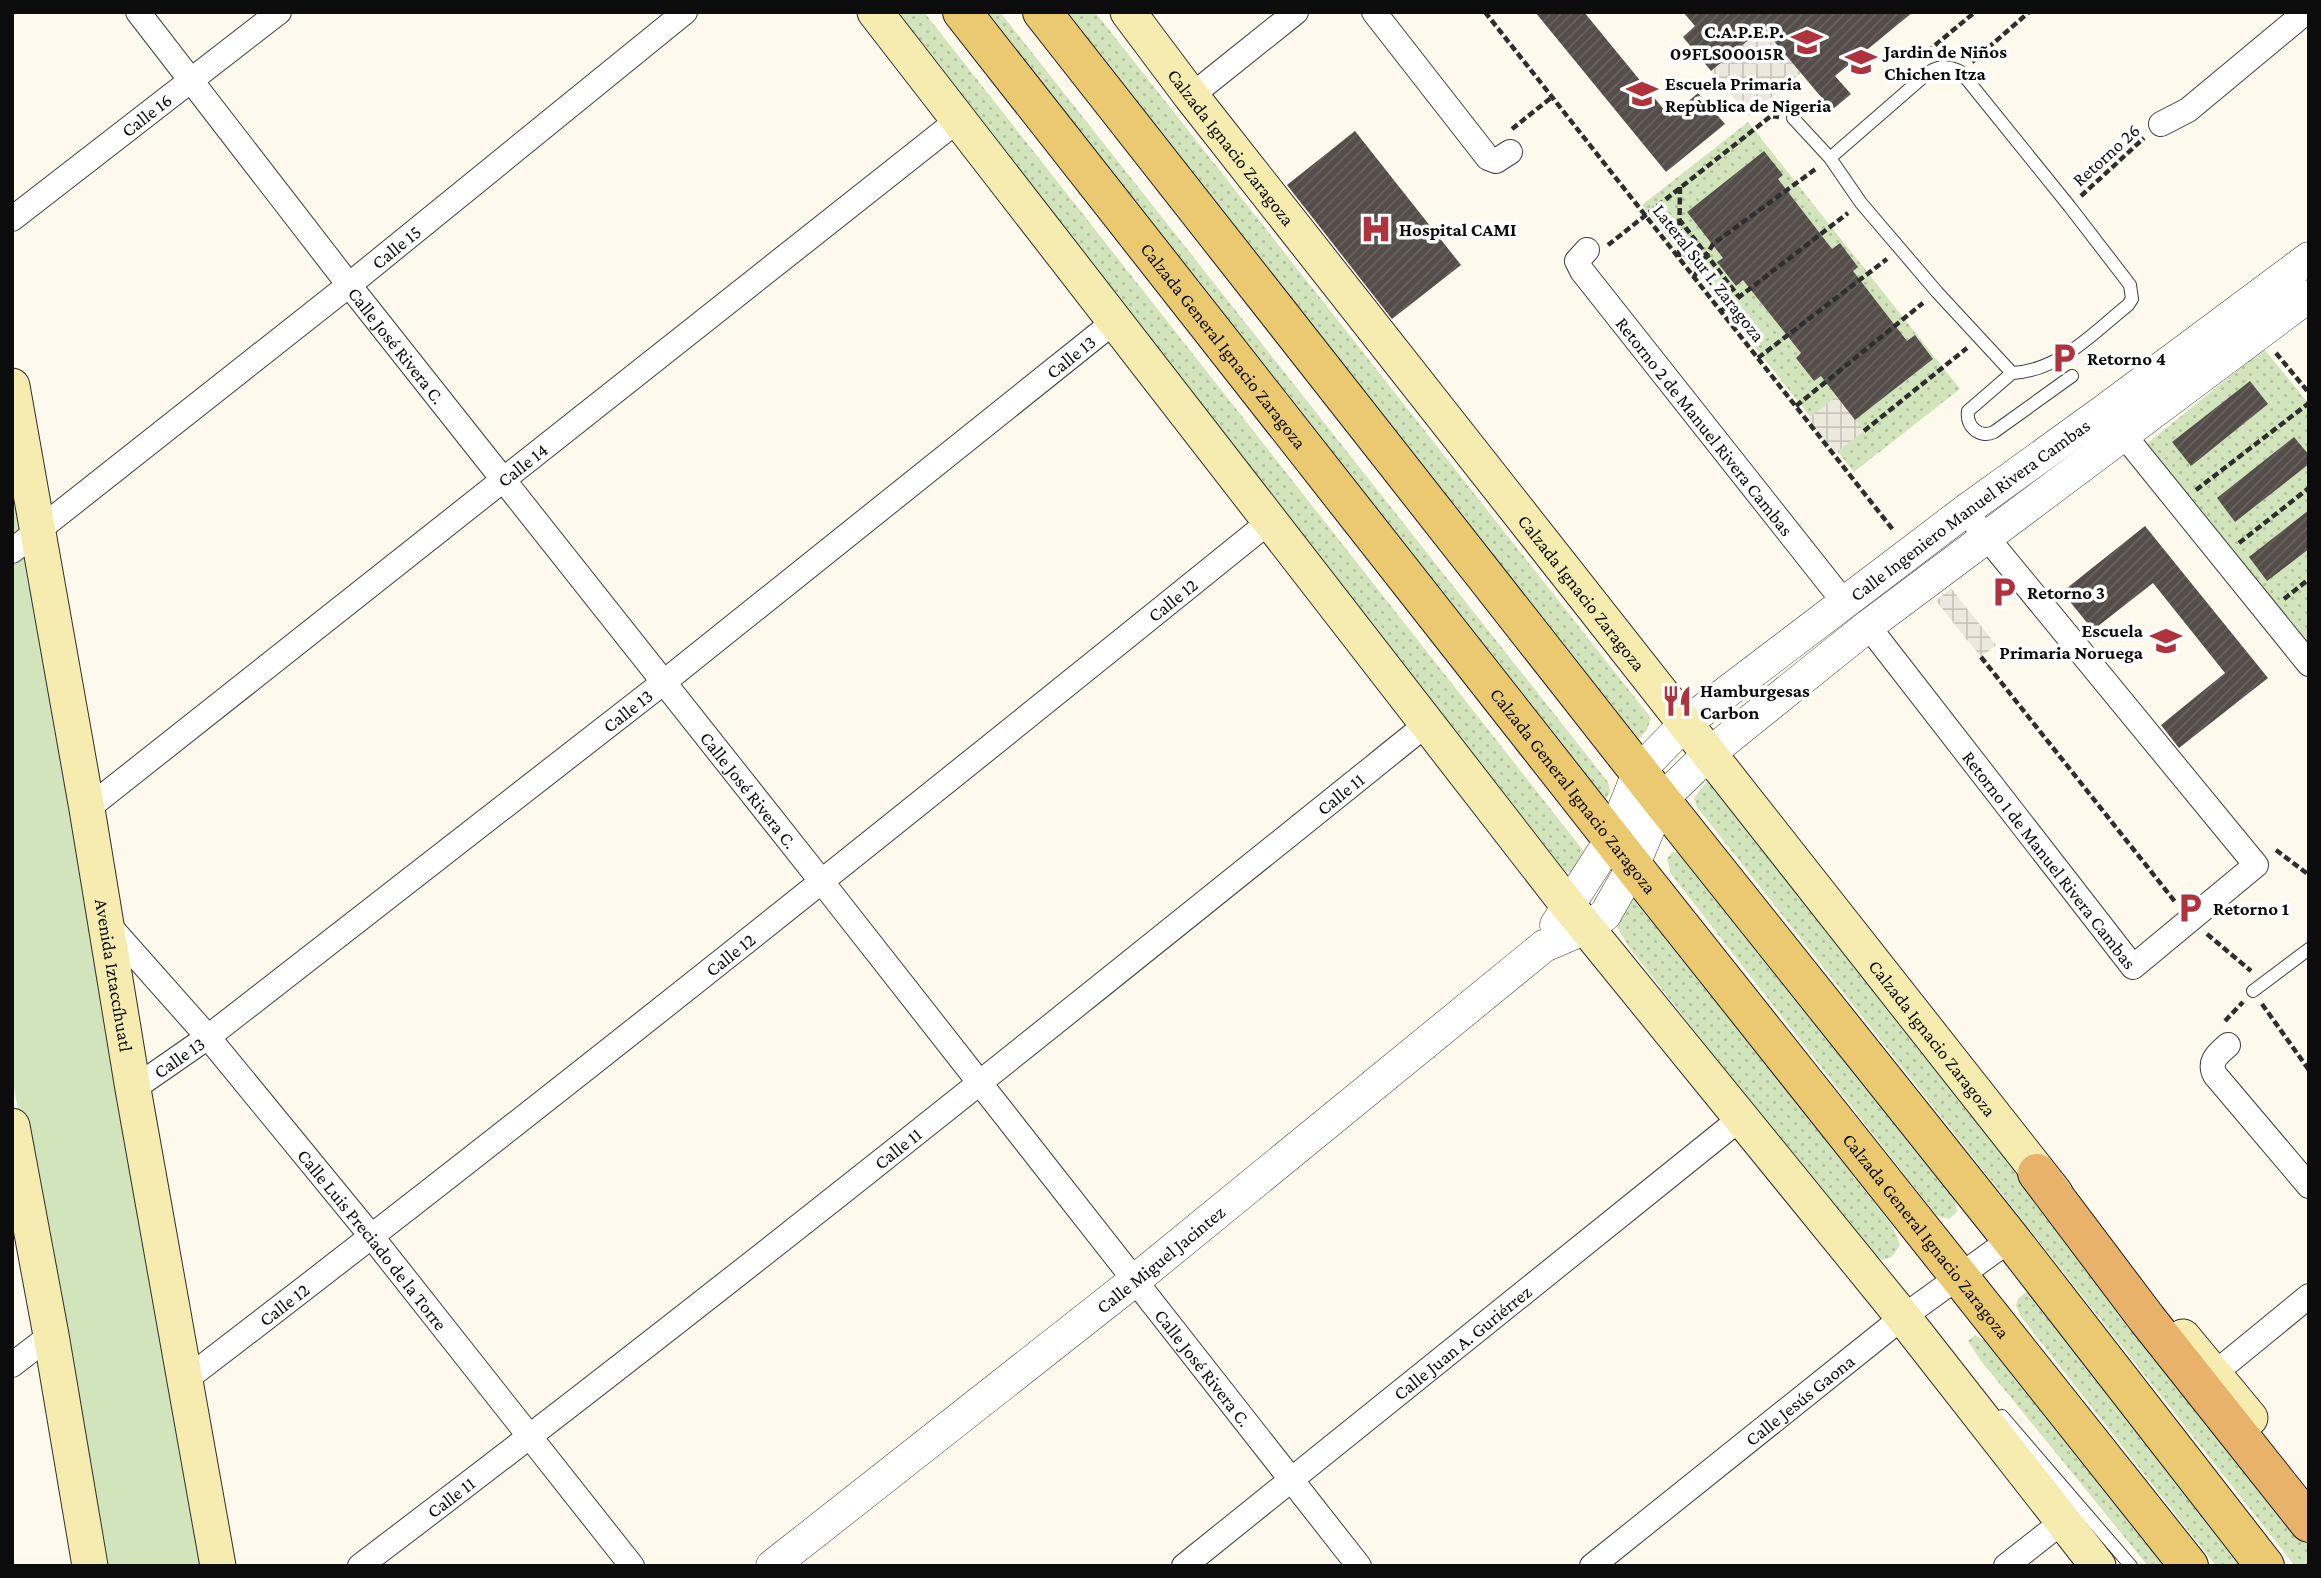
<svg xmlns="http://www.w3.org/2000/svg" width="2321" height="1578" font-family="'Crimson Pro',serif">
  <defs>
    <pattern id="grass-dots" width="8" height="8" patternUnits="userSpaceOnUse" patternTransform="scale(1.75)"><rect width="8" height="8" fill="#d1e4bb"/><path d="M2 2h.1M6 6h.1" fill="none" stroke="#b2c2a0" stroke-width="1.8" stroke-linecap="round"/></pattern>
    <pattern id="plaza-grid" width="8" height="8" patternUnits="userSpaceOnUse" patternTransform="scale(1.75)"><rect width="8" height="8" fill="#ece8dd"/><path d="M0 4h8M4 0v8" fill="none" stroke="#c9c6bc"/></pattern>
    <pattern id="building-hatch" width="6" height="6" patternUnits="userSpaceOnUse" patternTransform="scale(1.75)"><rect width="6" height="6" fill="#544d4a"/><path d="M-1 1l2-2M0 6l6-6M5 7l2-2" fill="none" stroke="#686260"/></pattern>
  </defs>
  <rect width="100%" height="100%" fill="#fdfaed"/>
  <g fill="url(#grass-dots)">
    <path d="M883 12H924L1586 854 1571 872 1559 871Z"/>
    <path d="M970 12H1000L1608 782 1610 792 1605 801Z"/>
    <path d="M1042 12H1095L1651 718 1647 730 1635 743Z"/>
    <path d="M1748 122 1960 389 1854 472 1642 205Z"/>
    <path d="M2264 349 2309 404V645L2144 446Z"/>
    <path d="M1711 776 2309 1528V1566H2295L1697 807 1694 798Z"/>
    <path d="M1672 852H1682L1955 1200 1957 1212 1949 1219 1936 1215 1671 874 1667 859Z"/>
    <path d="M1630 897 1642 904 1893 1227 1900 1245 1892 1257 1882 1260 1867 1251 1628 946 1614 921Z"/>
    <path d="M2026 1292 2034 1296 2244 1566H2216L2022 1318 2016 1306 2018 1299Z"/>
    <path d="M1975 1335 1987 1342 2165 1566H2148L1981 1361 1968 1341Z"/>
  </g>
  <path fill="#d1e4bb" d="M12 457 210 1566H99L12 1076Z"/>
  <g fill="url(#plaza-grid)">
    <path d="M1763 28 1801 73 1749 116 1711 71Z"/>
    <path d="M1837 396 1864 431 1834 454 1807 419Z"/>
    <path d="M1951 588 1996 645 1981 657 1936 601Z"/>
  </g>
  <g fill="url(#building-hatch)">
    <path d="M1535 12H1584L1670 117 1698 93 1725 124 1666 172Z"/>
    <path d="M1683 12H1913L1835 76 1851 94 1832 110 1763 28 1711 71 1683 37 1695 26Z"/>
    <path d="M1355 131 1461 265 1392 319 1287 185Z"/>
    <path d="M1764 151 1783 175 1778 179 1832 249 1840 243 1858 267 1853 271 1907 341 1915 335 1933 359 1855 420 1821 376 1814 381 1796 358 1801 353 1743 280 1736 286 1717 262 1723 258 1687 212Z"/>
    <path d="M2250 381 2268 404 2191 466 2172 442Z"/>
    <path d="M2294 437 2309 455V464L2235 522 2217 498Z"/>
    <path d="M2309 510V549L2267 581 2249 557Z"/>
    <path d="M2145 526 2268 678 2179 748 2161 725 2225 673 2153 583 2093 630 2062 592Z"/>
  </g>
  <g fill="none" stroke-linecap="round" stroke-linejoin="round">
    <defs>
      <g id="service">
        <path d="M1793 118 1830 158 1861 203 1937 292 2012 373C2059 371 2093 333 2128 305L2132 299 2130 285 2070 207 1961 72C1950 66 1941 65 1929 72L1830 158"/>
        <path d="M2012 373 1968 411C1966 426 1979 439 1994 432L2072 376"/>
        <path d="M2253 991 2309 949"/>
        <path d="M2002 1416 2131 1566"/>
      </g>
      <g id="minor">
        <path id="s1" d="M138 12 349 285 822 882 1359 1566"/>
        <path d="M1374 12 1488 158 1496 161 1510 152"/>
        <path d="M1191 96 1296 12"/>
        <path d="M2161 124 2188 110 2306 12"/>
        <path id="s2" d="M12 219 279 12"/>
        <path id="s3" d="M1587 250 1577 261 1582 271 1844 602"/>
        <path d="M2123 434 2309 664"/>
        <path id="s4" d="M12 551 349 285 685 12"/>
        <path id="s5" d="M1868 626 2133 967 2256 865 1965 511"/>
        <path id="s6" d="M87 809 958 120"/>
        <path id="s7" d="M105 921 208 1037 372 1237 632 1566"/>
        <path d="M2228 1045C2218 1054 2208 1061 2215 1075L2309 1186"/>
        <path id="s8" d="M133 1089 208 1037 664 682 1115 321"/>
        <path d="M12 1365 51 1335"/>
        <path d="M2215 1373 2309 1296"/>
        <path id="s9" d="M184 1381C551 1100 911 811 1270 521"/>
        <path id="s10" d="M360 1566C722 1292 1075 1007 1428 723"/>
        <path id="s11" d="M1184 1566 1741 1118"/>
        <path id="s12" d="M1592 1566 1903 1317 2011 1239"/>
        <path d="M2006 1566 2062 1522"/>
      </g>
      <g id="tertiary">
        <path id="s13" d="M1556 925 1612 838 1639 771 1686 723 1965 511 2105 410 2309 258"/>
        <path id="s14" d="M772 1566 1134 1281 1544 946 1586 928 1605 915 1633 866 1661 800 1710 753 1868 626 2309 296"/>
      </g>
      <g id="secondary">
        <path d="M875 12 1567 904 1903 1317 2098 1566"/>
        <path id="s15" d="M1128 12 1191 96 2055 1193"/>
        <path id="s16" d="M12 386 87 809 133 1089 218 1566"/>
        <path d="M12 1126 51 1335 90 1566"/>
        <path d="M2183 1337 2250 1418"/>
      </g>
      <g id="primary">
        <path id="s17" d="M962 12 1633 866 2189 1566"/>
        <path d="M1042 12 1661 800 2011 1239 2265 1566"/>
      </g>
      <path id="trunk" d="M2037 1173 2147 1319 2309 1523"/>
    </defs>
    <use href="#service" stroke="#3f3f3f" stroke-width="14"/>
    <use href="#minor" stroke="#3f3f3f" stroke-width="26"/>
    <use href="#tertiary" stroke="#3f3f3f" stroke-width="33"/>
    <use href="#secondary" stroke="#2e2e2e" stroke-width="37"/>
    <use href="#primary" stroke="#1d1d1d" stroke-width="40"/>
    <use href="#trunk" stroke="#1d1d1d" stroke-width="40"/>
    <g stroke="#2e2e2e" stroke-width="4.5" stroke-dasharray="7 3.5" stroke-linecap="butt">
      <path d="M1485 12 1894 531"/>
      <path d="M1927 52 1975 12"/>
      <path d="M1972 62 2029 12"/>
      <path d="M1512 129 1552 97"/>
      <path d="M2081 196 2144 138"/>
      <path d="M1679 219 1739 297"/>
      <path d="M1608 245 1771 116 1779 117"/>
      <path d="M1679 257 1680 187"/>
      <path d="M1694 277 1713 244 1817 168"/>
      <path d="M1721 311 1848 213"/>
      <path d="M2276 353 2309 393"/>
      <path d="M1758 358 1887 259"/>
      <path d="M1796 406 1923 303"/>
      <path d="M1864 431 1967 348"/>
      <path d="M2196 490 2309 403"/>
      <path d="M2239 543 2309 488"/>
      <path d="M2284 599 2309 579"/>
      <path d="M1981 657 2176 903"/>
      <path d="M2276 850 2309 875"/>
      <path d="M2207 934 2251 971"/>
      <path d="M2262 1004 2309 1070"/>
      <path d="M2225 1021 2243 1002"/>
    </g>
    <use href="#service" stroke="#fff" stroke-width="12"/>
    <use href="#minor" stroke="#fff" stroke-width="24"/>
    <use href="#tertiary" stroke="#fff" stroke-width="32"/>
    <use href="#secondary" stroke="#f7ecaf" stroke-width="35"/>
    <use href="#primary" stroke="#eac970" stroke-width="38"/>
    <use href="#trunk" stroke="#e8b26a" stroke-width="38"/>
  </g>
  <defs>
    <symbol id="school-bare" viewBox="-9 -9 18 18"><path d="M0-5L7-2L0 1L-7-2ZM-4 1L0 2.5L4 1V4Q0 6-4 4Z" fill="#ae333d" stroke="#fff" stroke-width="2.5" paint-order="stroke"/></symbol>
    <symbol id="hospital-bare" viewBox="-9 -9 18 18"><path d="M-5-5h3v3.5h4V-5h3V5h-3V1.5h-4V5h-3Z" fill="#ae333d" stroke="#fff" stroke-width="2.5" paint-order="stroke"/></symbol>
    <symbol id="parking-bare" viewBox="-9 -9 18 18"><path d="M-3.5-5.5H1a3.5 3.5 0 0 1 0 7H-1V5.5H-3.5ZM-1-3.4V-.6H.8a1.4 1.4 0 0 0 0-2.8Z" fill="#ae333d" stroke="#fff" stroke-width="2.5" paint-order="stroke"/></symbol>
    <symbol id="restaurant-bare" viewBox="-9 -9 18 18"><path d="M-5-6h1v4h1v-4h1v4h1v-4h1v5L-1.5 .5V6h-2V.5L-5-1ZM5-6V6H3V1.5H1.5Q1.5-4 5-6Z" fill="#ae333d" stroke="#fff" stroke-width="2.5" paint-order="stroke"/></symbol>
  </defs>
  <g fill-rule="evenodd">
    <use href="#school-bare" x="1785" y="20" width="44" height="44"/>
    <use href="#school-bare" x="1839" y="40" width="44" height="44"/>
    <use href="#school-bare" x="1620" y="72" width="44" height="44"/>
    <use href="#hospital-bare" x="1354" y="207" width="44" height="44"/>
    <use href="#parking-bare" x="2042" y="336" width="44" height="44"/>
    <use href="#parking-bare" x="1982" y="570" width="44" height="44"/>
    <use href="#school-bare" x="2144" y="619" width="44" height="44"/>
    <use href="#restaurant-bare" x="1655" y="679" width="44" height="44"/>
    <use href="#parking-bare" x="2168" y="886" width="44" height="44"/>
  </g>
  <g text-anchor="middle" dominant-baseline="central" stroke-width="7" stroke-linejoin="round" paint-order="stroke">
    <g font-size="19" font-weight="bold" fill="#0c0c0c" stroke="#fff" text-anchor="start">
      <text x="1784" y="31" text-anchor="end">C.A.P.E.P.<tspan x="1784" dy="22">09FLS00015R</tspan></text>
      <text x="1884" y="51">Jardin de Niños<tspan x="1884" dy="22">Chichen Itza</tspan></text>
      <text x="1665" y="83">Escuela Primaria<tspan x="1665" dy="22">Repùblica de Nigeria</tspan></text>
      <text x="1399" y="229">Hospital CAMI</text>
      <text x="2087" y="358">Retorno 4</text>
      <text x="2027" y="592">Retorno 3</text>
      <text x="2143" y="630" text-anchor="end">Escuela<tspan x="2143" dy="22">Primaria Noruega</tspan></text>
      <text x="1700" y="690">Hamburgesas<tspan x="1700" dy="22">Carbon</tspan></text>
      <text x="2213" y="908">Retorno 1</text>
    </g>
    <g font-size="19" fill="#0c0c0c" stroke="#fff">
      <text stroke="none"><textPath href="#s2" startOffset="170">Calle 16</textPath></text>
      <text stroke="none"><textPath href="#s15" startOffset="170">Calzada Ignacio Zaragoza</textPath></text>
      <text transform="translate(2106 155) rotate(-42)">Retorno 26</text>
      <text stroke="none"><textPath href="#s4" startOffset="490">Calle 15</textPath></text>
      <text transform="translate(1709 273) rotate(52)">Lateral Sur I. Zaragoza</text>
      <text stroke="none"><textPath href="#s1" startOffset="422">Calle José Rivera C.</textPath></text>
      <text stroke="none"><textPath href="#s17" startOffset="424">Calzada General Ignacio Zaragoza</textPath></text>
      <text stroke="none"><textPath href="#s8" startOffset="1190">Calle 13</textPath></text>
      <text stroke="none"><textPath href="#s3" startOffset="224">Retorno 2 de Manuel Rivera Cambas</textPath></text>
      <text stroke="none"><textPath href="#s6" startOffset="555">Calle 14</textPath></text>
      <text stroke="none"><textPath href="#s13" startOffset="598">Calle Ingeniero Manuel Rivera Cambas</textPath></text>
      <text stroke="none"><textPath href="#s15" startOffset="737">Calzada Ignacio Zaragoza</textPath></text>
      <text stroke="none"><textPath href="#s9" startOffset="1260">Calle 12</textPath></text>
      <text stroke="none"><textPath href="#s8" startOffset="623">Calle 13</textPath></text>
      <text stroke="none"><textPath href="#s1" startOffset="989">Calle José Rivera C.</textPath></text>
      <text stroke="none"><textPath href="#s17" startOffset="990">Calzada General Ignacio Zaragoza</textPath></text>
      <text stroke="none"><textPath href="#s10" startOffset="1248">Calle 11</textPath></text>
      <text stroke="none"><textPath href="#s5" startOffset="296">Retorno 1 de Manuel Rivera Cambas</textPath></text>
      <text stroke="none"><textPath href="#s9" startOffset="693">Calle 12</textPath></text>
      <text stroke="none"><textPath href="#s16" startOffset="598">Avenida Iztaccíhuatl</textPath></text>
      <text stroke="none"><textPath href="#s15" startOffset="1304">Calzada Ignacio Zaragoza</textPath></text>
      <text stroke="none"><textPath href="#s8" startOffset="56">Calle 13</textPath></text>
      <text stroke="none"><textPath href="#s10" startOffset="681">Calle 11</textPath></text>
      <text stroke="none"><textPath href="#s17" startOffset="1558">Calzada General Ignacio Zaragoza</textPath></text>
      <text stroke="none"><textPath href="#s7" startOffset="416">Calle Luis Preciado de la Torre</textPath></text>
      <text stroke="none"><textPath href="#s14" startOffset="495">Calle Miguel Jacintez</textPath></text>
      <text stroke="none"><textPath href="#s9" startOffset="126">Calle 12</textPath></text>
      <text stroke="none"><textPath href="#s11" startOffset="357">Calle Juan A. Guriérrez</textPath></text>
      <text stroke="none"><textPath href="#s1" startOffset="1724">Calle José Rivera C.</textPath></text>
      <text stroke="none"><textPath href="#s12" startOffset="266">Calle Jesús Gaona</textPath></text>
      <text stroke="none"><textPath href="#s10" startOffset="114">Calle 11</textPath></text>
    </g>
  </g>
  <rect width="2321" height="1578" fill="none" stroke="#0c0c0c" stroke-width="28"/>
</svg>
